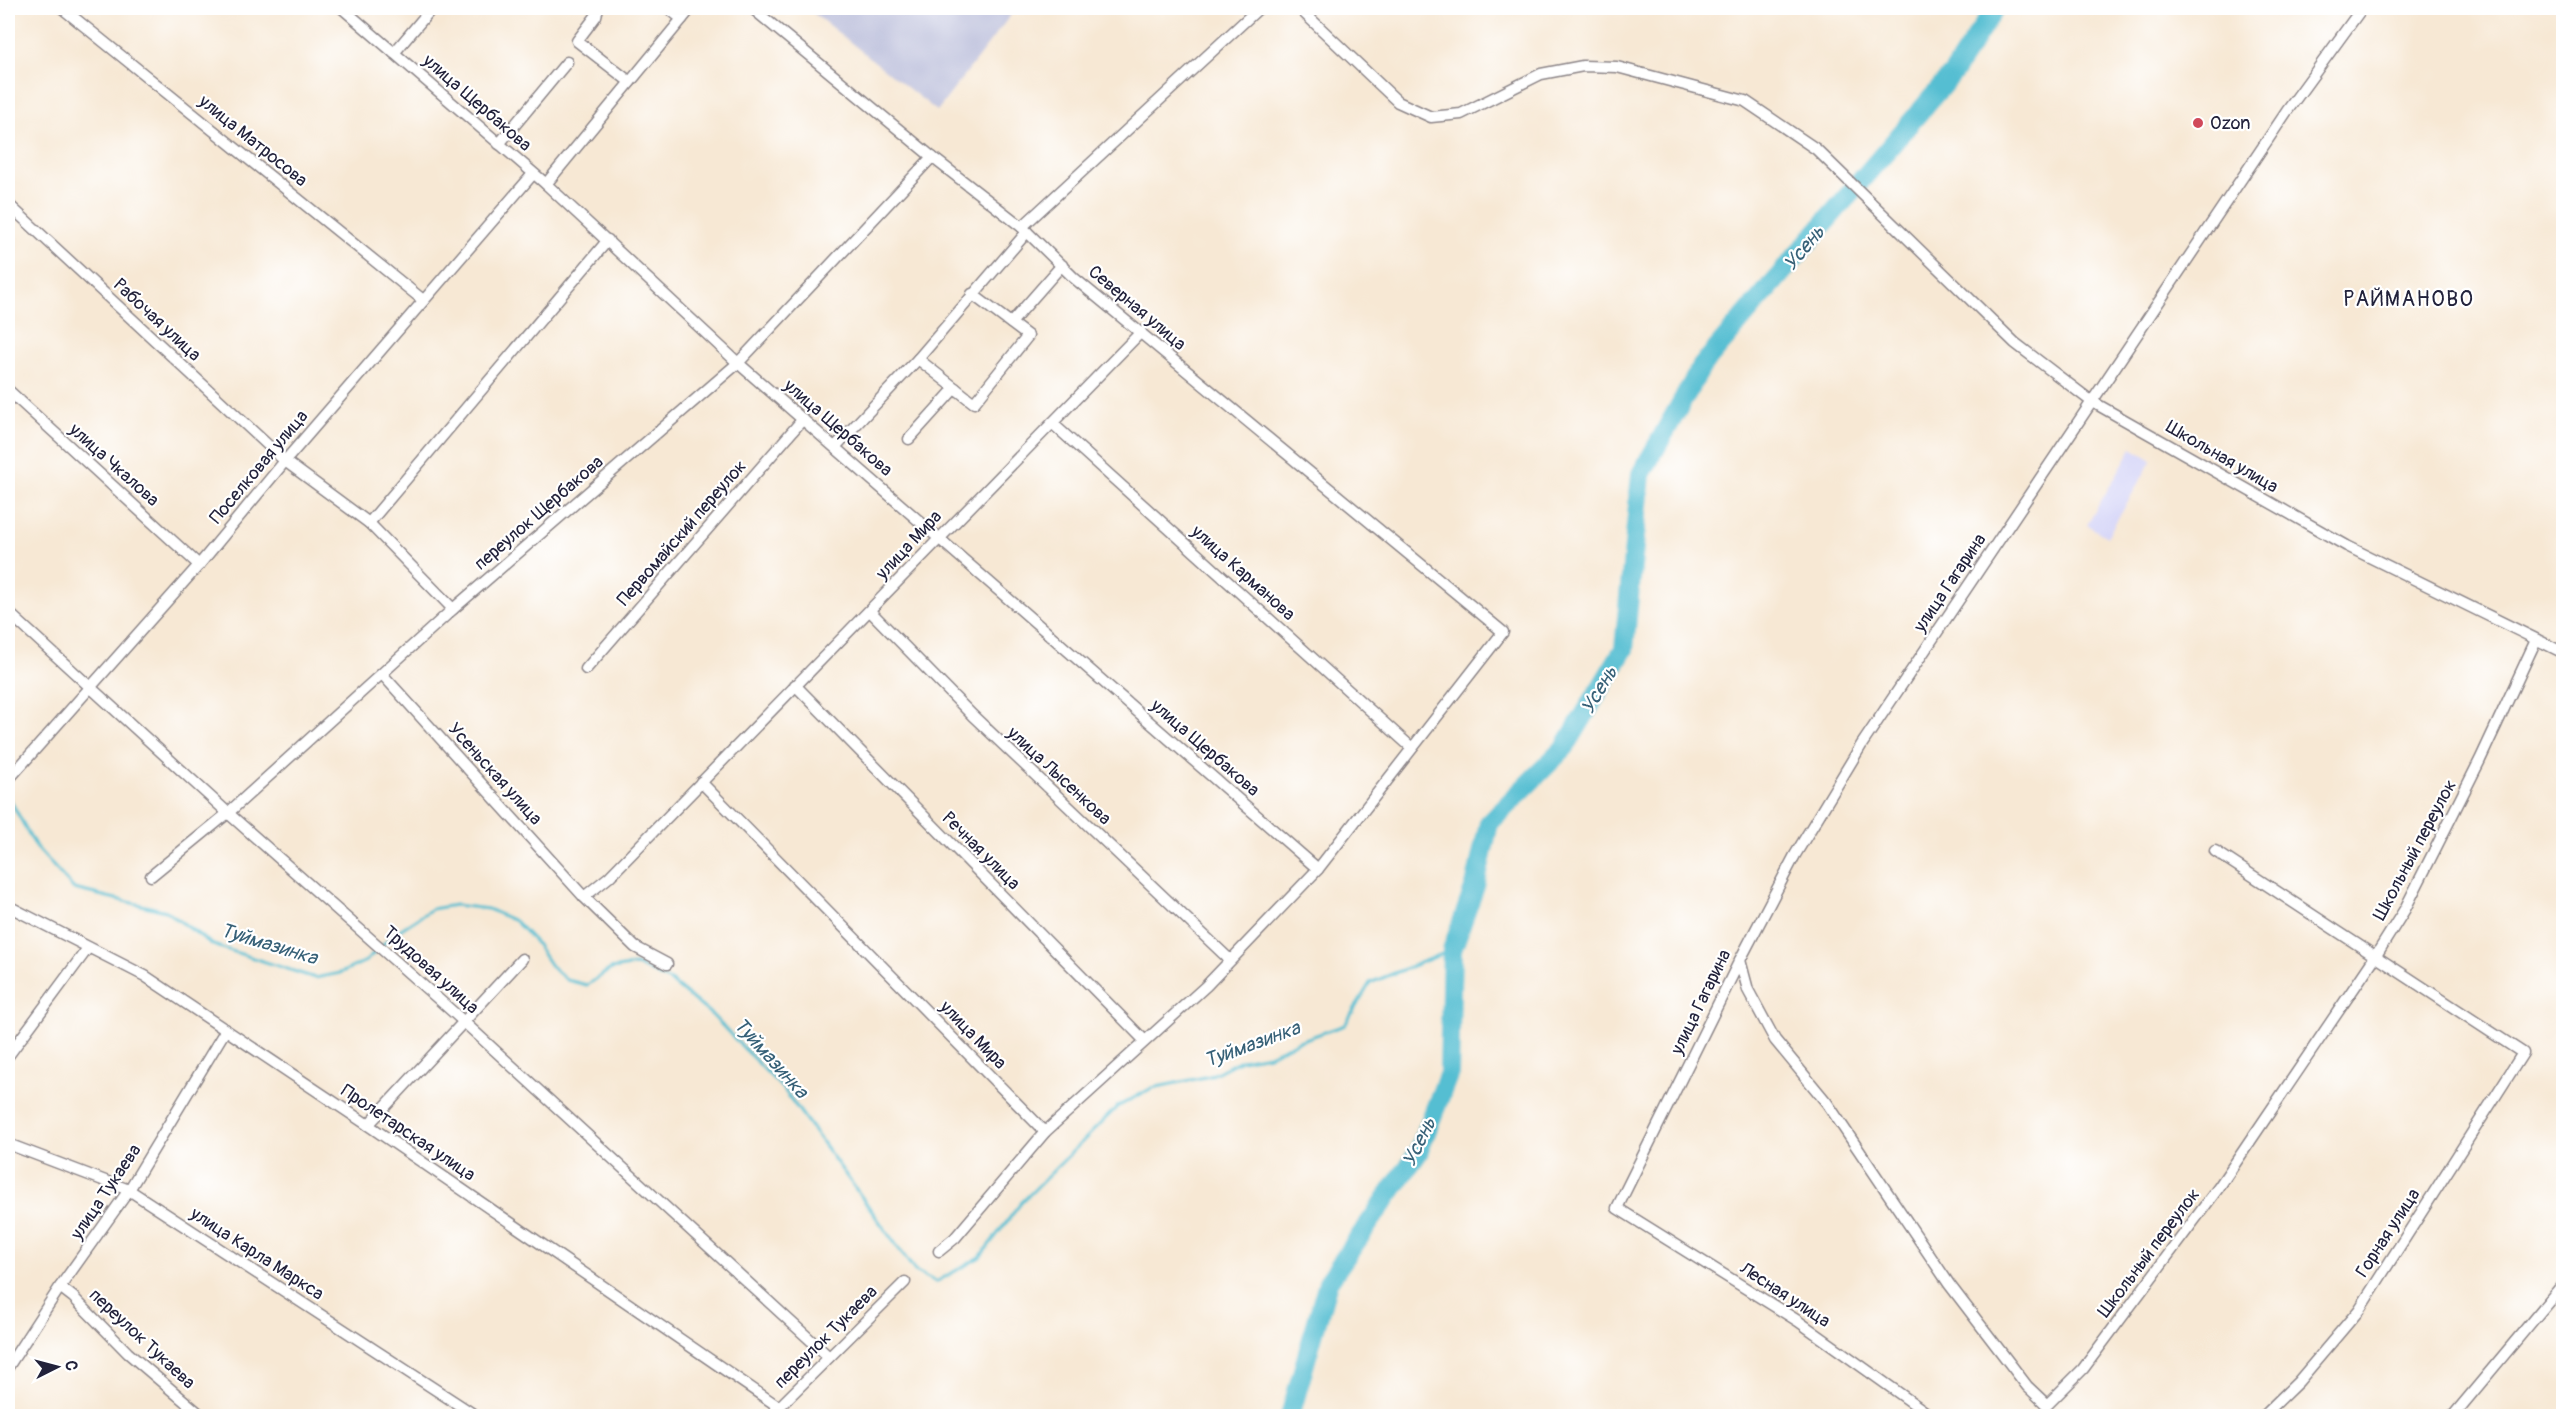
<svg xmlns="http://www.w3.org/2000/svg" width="2571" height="1424" font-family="Pangolin,sans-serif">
  <rect width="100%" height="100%" fill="#fff"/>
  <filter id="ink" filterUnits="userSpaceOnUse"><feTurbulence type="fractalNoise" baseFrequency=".0167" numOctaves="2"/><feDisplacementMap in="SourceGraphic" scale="12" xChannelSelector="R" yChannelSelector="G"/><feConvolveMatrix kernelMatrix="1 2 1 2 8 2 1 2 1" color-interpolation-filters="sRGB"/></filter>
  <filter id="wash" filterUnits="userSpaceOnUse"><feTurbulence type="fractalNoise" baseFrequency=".008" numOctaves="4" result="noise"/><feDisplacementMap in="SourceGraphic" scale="24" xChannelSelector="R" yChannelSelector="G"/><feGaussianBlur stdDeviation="1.35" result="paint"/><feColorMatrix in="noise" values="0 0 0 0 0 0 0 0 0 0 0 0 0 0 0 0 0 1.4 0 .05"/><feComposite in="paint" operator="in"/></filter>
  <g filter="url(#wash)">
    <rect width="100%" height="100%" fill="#f7e8d4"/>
    <path fill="#d7d7f8" d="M2132 448 2152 460 2107 537 2087 525Z"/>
    <path fill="#bfc2dd" d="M807 8H1016L937 111Z"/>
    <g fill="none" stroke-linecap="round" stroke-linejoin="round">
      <path stroke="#55bed2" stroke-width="3" d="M8 796 36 847 74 889 166 911 213 945 315 978 340 973 366 961 395 933 432 909 455 905 488 909 515 921 535 942 551 966 567 980 587 985 611 969 636 965 670 981 712 1015 785 1091 915 1271 936 1282 980 1257 1021 1203 1117 1107 1152 1088 1210 1076 1241 1060 1269 1055 1299 1041 1345 1025 1370 983 1452 950"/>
      <path stroke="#55bed2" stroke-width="20" d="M1290 1416 1328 1282 1418 1153 1449 1073 1452 950 1475 886 1489 823 1565 747 1624 649 1641 474 1702 366 1953 73 1995 8"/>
    </g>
  </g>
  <g filter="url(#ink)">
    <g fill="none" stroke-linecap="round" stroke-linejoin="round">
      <defs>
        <g id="street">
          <path d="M62 8 423 300"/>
          <path d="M342 8 546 184 738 363 1318 869"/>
          <path d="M598 8 596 16 577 41 630 82"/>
          <path d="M668 8 682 19"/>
          <path d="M752 8 932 157 1022 227 1074 278 1503 632 1318 869 1206 986 1045 1132 955 1238 939 1251"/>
          <path d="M1299 8 1398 102 1431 117 1461 114 1541 74 1583 66 1617 67 1745 101 1816 149 2015 343 2091 401 2347 546 2564 653"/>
          <path d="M394 53 432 8"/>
          <path d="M499 144 567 62"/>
          <path d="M546 184 691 8"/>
          <path d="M8 204 285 461 369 523 453 609"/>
          <path d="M1022 227 1259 8"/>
          <path d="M1011 323 1062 265"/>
          <path d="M918 359 974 403 1028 336 972 294"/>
          <path d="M8 390 199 565"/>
          <path d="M1052 423 1412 748"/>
          <path d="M909 439 955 388"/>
          <path d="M835 447 918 359 1027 232"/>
          <path d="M369 523 608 240"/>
          <path d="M870 611 972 715 1230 960"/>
          <path d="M8 612 228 813 453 1012 829 1357"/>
          <path d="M586 669 803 419"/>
          <path d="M382 674 584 897 635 947 667 964"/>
          <path d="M795 685 1144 1040"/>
          <path d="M8 780 199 565 285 461 533 174"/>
          <path d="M701 782 1045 1132"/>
          <path d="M2215 851 2523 1053 2359 1310 2298 1382 2263 1416"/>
          <path d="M151 876 228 813 453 609 738 363 932 157"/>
          <path d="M584 897 609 877 1141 332"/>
          <path d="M8 906 145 976 368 1125 779 1407"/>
          <path d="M1740 960 1748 990 1775 1040 1827 1103 1949 1284 2027 1386 2047 1405 2083 1369 2219 1187 2375 957 2405 909 2480 760 2536 640"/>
          <path d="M8 1056 88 948"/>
          <path d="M368 1125 522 959"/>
          <path d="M8 1144 129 1190 476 1416"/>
          <path d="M60 1287 73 1297 128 1353 202 1416"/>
          <path d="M8 1367 60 1287 129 1190 225 1031"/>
          <path d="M770 1416 905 1282"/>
          <path d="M1931 1416 1798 1321 1617 1208 1740 960 1795 855 1862 744 2287 111 2362 8"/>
          <path d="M2453 1416 2564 1283"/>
        </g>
      </defs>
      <use href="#street" stroke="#8c8588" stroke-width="13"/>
      <use href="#street" stroke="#fff" stroke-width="10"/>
    </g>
  </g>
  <circle fill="#d1495b" stroke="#fff" stroke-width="2" cx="2198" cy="123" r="6"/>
  <g text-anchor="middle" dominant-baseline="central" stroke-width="4.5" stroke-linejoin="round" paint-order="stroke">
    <g font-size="18" fill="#22223b" stroke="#fff">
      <text transform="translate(477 103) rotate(41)">улица Щербакова</text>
      <text transform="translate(253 141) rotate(39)">улица Матросова</text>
      <text transform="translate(1137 308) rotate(40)">Северная улица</text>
      <text transform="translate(157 320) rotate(43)">Рабочая улица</text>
      <text transform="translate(838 428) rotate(41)">улица Щербакова</text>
      <text transform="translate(2222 457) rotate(30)">Школьная улица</text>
      <text transform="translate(114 465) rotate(42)">улица Чкалова</text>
      <text transform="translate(259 467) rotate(-50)">Поселковая улица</text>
      <text transform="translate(539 513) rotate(-41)">переулок Щербакова</text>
      <text transform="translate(682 533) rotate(-49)">Первомайский переулок</text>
      <text transform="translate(909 545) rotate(-47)">улица Мира</text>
      <text transform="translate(1243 573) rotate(42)">улица Карманова</text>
      <text transform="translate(1950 583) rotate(-56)">улица Гагарина</text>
      <text transform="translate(1205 748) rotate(41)">улица Щербакова</text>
      <text transform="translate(495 774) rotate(48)">Усеньская улица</text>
      <text transform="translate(1059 776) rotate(43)">улица Лысенкова</text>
      <text transform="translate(2415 850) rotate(-62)">Школьный переулок</text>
      <text transform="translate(981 851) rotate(45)">Речная улица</text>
      <text transform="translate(431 970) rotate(42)">Трудовая улица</text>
      <text transform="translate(1701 1002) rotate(-64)">улица Гагарина</text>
      <text transform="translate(973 1035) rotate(46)">улица Мира</text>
      <text transform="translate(408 1133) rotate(34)">Пролетарская улица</text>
      <text transform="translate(106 1192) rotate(-56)">улица Тукаева</text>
      <text transform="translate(2388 1233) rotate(-57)">Горная улица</text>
      <text transform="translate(2149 1253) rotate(-53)">Школьный переулок</text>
      <text transform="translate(257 1254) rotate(33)">улица Карла Маркса</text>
      <text transform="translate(1785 1295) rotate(33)">Лесная улица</text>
      <text transform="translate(826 1337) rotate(-45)">переулок Тукаева</text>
      <text transform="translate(142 1339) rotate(43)">переулок Тукаева</text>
    </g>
    <g font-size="18" fill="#22223b" stroke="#fff" text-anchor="start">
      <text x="2210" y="123">Ozon</text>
    </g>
    <g font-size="20" font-style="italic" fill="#366077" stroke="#fff">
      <text transform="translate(1804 248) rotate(-50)">Усень</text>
      <text transform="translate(1599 690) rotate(-59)">Усень</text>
      <text transform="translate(269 944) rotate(17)">Туймазинка</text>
      <text transform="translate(1252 1044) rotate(-20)">Туймазинка</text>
      <text transform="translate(771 1058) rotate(48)">Туймазинка</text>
      <text transform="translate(1419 1142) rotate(-64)">Усень</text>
    </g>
    <g font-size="21" letter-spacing="1.5" fill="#22223b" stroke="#fff">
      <text x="2409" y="299">РАЙМАНОВО</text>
    </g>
  </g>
  <rect width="2571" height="1424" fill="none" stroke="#fff" stroke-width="30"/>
  <g transform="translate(57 1367) rotate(84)" stroke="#ffffff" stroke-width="4.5" paint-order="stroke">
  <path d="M0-4.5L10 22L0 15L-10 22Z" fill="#22223b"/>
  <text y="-9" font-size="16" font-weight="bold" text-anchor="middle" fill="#22223b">С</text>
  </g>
</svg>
